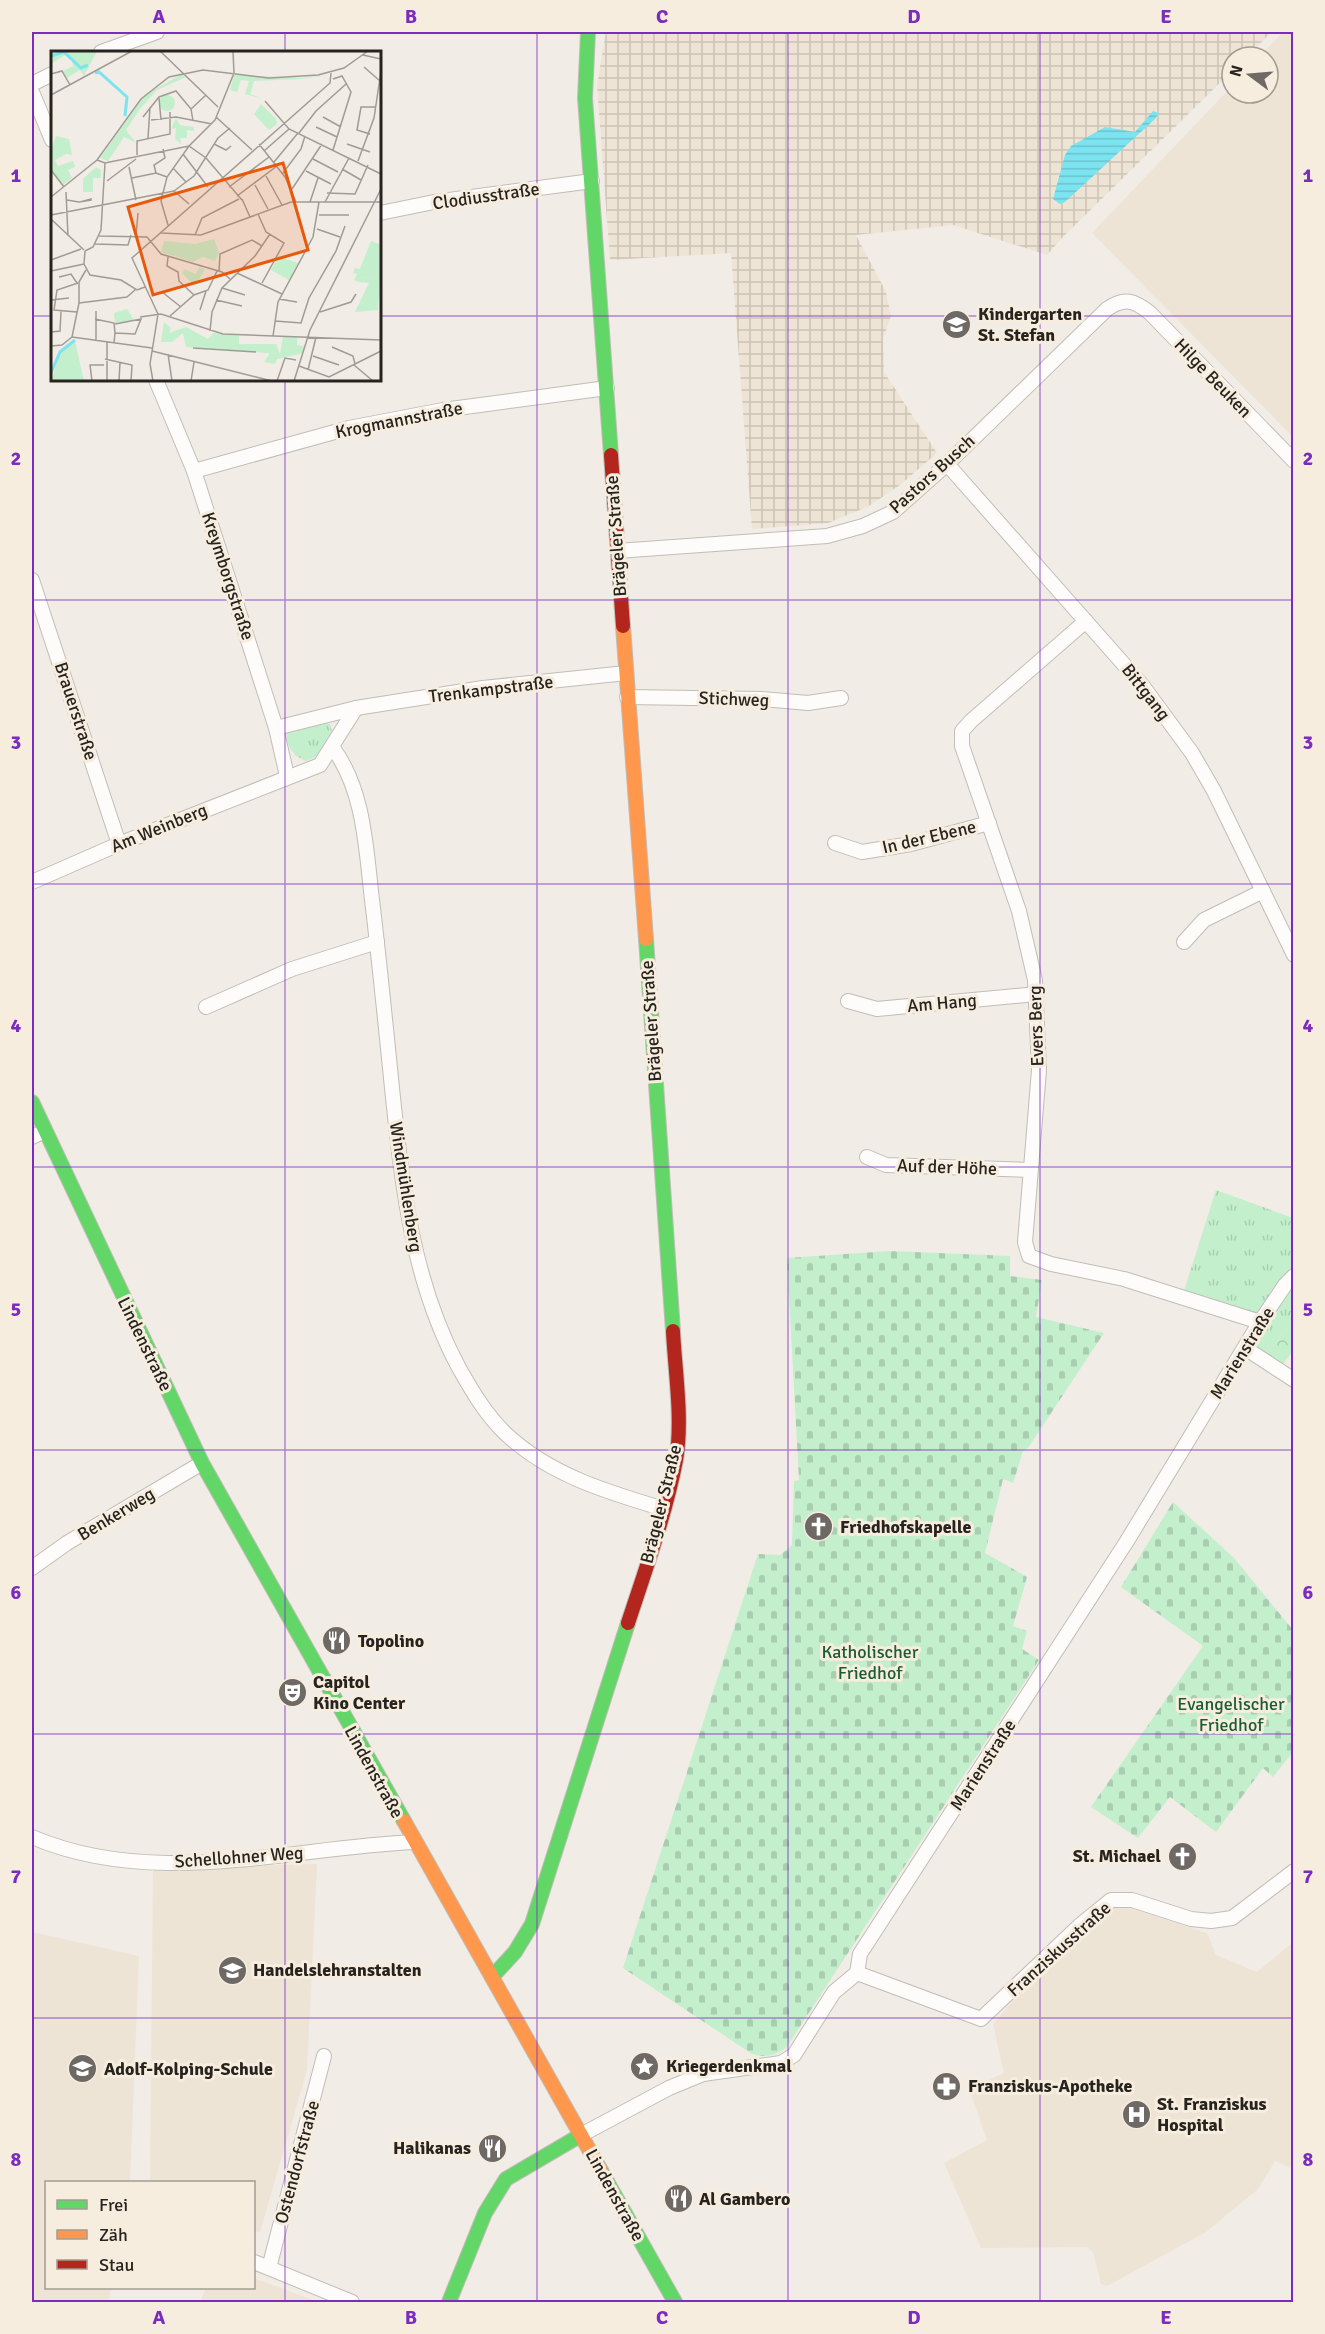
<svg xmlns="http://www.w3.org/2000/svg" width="1325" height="2334" font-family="Signika,sans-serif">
  <defs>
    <pattern id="industrial-grid" width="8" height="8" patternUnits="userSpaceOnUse" patternTransform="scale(1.5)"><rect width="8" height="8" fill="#eee4d5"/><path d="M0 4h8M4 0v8" fill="none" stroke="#ccc3b6"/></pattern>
    <pattern id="grass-tufts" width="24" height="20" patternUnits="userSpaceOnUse" patternTransform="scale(1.5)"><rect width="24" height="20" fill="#c4efcd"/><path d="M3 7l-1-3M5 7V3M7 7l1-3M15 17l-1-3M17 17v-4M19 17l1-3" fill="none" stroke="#a8cdb0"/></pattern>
    <pattern id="forest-crowns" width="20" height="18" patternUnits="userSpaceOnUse" patternTransform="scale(1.5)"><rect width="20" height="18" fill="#c4efcd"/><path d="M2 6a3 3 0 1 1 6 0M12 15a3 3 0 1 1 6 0" fill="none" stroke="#a8cdb0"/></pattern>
    <pattern id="cemetery-stones" width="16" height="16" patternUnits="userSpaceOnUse" patternTransform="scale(1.5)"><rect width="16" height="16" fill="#c4efcd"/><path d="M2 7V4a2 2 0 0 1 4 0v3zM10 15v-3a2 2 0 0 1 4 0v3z" fill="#a8cdb0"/></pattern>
    <pattern id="water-rules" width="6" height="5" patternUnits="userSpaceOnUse" patternTransform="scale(1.5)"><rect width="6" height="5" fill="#7ce4f0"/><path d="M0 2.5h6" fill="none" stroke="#6bc3cd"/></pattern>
  </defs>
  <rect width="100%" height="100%" fill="#f1ece5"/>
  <g fill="#eee4d5">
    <path d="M1283 32H1293V437L1092 233 1232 86V93H1268V57H1259Z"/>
    <path d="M317 1864 307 2070 260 2232 254 2231V2182H150L153 1869Z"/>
    <path d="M1114 1907 1133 1909 1207 1933 1216 1955 1257 1972 1293 1942V2169L1275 2161 1258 2189 1206 2232 1107 2286 1101 2284 1093 2252 1087 2247 981 2248 944 2163 987 2140 969 2088 1004 2073 993 2024 1035 1975Z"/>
    <path d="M32 1932 139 1956 130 2182H46V2288H111L108 2302H32Z"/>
    <path d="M254 2278 318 2302H200L206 2288H254Z"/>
  </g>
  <path fill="url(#industrial-grid)" d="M606 32H1272L1246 57H1232V71L1062 238 1047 255 953 225 856 235 886 292 891 316 883 339 884 372 937 453 900 485 869 506 828 523 752 529 731 253 610 260 597 85Z"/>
  <g fill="url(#grass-tufts)">
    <path d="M323 723 330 724 332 731 317 756 306 761C293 756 285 745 287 731Z"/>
    <path d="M1216 1190 1293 1218V1321L1262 1360 1245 1348 1260 1322 1182 1297Z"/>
  </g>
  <path fill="url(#forest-crowns)" d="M1293 1321V1351L1282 1365 1262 1360Z"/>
  <g fill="url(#cemetery-stones)">
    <path d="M890 1251 1010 1256V1276L1042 1280 1036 1317 1104 1333 1028 1448 1023 1451 1013 1483 1003 1479 985 1553 1027 1577 1013 1626 1027 1631 1022 1649 1039 1660 786 2048C774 2056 766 2058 752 2054L623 1968 758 1554 780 1555 792 1545 794 1481 799 1480 787 1258Z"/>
    <path d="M1173 1502 1234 1558 1293 1630V1752L1273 1777 1263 1768 1216 1832 1170 1797 1138 1838 1091 1807 1203 1646 1121 1587Z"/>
  </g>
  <path fill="url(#water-rules)" d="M1153 111 1159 113 1155 119 1065 202 1060 204 1053 199 1065 155 1071 146 1105 127 1135 132Z"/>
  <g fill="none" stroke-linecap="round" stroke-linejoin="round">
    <defs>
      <g id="street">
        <path d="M101 52 157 32"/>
        <path d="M32 84 52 74"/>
        <path d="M32 92 52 140"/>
        <path d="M380 213 434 202 592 181"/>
        <path d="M156 380 194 471 276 728 287 776"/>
        <path d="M947 464 1142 685 1192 753 1214 791 1294 955"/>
        <path d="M194 471 349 428 443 410 607 388"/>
        <path d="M617 551 827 536 863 526 893 512 947 464 1107 309C1124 297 1134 300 1150 313L1294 461"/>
        <path d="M32 580 119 844"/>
        <path d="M1086 621 971 721 962 731V746L1019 911 1035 980 1039 1070 1025 1242 1029 1256 1051 1264 1124 1279 1260 1322"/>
        <path d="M627 697 761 699 808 703 841 698"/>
        <path d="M276 728 356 708 483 688 626 673"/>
        <path d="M333 748C366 793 366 854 373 908 380 968 386 1028 392 1088 402 1185 412 1281 459 1368 472 1391 486 1415 506 1434 550 1475 607 1492 664 1509"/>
        <path d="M835 843 862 852 911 844 989 823"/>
        <path d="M32 882 119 844 320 765 356 708"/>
        <path d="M1184 942 1204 920 1263 891"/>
        <path d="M848 1001 877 1009 1037 994"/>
        <path d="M206 1007 292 969 377 942"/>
        <path d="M32 1137 45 1131"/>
        <path d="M867 1157 886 1165 1030 1170"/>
        <path d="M1245 1348 1294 1380"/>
        <path d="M32 1568 67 1543 202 1463"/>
        <path d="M32 1837C154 1889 287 1848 414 1842"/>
        <path d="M857 1973 981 2019 1079 1926 1111 1900H1132L1191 1919 1211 1921 1232 1918 1294 1871"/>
        <path d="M581 2135 669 2088 703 2074 781 2063 794 2055 834 1992 857 1973 860 1954 1127 1541 1260 1322 1285 1285 1294 1276"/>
        <path d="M254 2262 352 2302"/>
        <path d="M269 2268 324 2056"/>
      </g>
      <g id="fast">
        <path d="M588 32 585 98 611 455"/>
        <path d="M646 939 673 1331"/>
        <path d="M32 1102 202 1463 404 1821"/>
        <path d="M492 1977 515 1952 532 1924 628 1623"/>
        <path d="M600 2169 675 2302"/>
        <path d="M449 2302 485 2213 506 2179 581 2135"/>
      </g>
      <g id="slow">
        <path d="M623 626 646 939"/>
        <path d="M404 1821 600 2169"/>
      </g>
      <g id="jam">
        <path d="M611 455 623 626"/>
        <path d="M628 1623C645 1571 666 1513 676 1460 683 1420 675 1371 673 1331"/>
      </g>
    </defs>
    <use href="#street" stroke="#c1bdb7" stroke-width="16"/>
    <use href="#fast" stroke="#c1bdb7" stroke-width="16"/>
    <use href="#slow" stroke="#c1bdb7" stroke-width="16"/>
    <use href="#jam" stroke="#c1bdb7" stroke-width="16"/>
    <use href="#street" stroke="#fdfcfb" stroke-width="14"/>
    <use href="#fast" stroke="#63d668" stroke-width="14"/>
    <use href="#slow" stroke="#ff974d" stroke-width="14"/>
    <use href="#jam" stroke="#b3261e" stroke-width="14"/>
  </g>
  <path fill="none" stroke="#7b2cbf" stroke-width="1.5" stroke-opacity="0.55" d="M285 32V52M537 32V2302M788 32V2302M1040 32V2302M32 316H52M380 316H1294M285 380V2302M32 600H1294M32 884H1294M32 1167H1294M32 1450H1294M32 1734H1294M32 2018H1294"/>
  <defs>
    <symbol id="school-disc" viewBox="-11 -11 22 22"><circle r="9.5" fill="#6e6964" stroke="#f7eddf"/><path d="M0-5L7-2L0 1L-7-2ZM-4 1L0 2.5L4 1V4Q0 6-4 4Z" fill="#fff"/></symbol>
    <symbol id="church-disc" viewBox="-11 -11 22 22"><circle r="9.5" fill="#6e6964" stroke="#f7eddf"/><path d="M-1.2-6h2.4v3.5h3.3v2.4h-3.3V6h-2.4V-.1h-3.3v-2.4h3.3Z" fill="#fff"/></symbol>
    <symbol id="restaurant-disc" viewBox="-11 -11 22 22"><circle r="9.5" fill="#6e6964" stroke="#f7eddf"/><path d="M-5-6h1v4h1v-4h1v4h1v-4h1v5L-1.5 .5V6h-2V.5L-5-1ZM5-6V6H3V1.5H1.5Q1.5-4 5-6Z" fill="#fff"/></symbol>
    <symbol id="theatre-disc" viewBox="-11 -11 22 22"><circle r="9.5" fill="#6e6964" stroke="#f7eddf"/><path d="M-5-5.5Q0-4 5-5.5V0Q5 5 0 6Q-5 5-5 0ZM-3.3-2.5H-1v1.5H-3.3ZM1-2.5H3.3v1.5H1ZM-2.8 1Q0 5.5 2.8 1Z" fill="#fff"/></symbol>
    <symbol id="sight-disc" viewBox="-11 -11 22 22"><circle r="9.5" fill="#6e6964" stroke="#f7eddf"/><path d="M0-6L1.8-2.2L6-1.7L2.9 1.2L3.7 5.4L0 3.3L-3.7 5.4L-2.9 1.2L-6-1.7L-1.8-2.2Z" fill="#fff"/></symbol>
    <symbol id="pharmacy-disc" viewBox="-11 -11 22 22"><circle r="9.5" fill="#6e6964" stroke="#f7eddf"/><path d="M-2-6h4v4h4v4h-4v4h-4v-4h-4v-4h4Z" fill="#fff"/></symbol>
    <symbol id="hospital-disc" viewBox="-11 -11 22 22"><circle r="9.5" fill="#6e6964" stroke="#f7eddf"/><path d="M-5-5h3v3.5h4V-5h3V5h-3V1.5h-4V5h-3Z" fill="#fff"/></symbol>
  </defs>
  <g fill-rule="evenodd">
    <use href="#school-disc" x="940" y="308" width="33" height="33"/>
    <use href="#church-disc" x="802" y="1510" width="33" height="33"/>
    <use href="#restaurant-disc" x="320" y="1624" width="33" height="33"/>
    <use href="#theatre-disc" x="276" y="1676" width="33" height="33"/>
    <use href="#church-disc" x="1166" y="1840" width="33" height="33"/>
    <use href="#school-disc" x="216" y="1954" width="33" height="33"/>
    <use href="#sight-disc" x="628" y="2050" width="33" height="33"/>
    <use href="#school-disc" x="66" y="2052" width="33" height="33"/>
    <use href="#pharmacy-disc" x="930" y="2070" width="33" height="33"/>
    <use href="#hospital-disc" x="1120" y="2098" width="33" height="33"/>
    <use href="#restaurant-disc" x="476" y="2132" width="33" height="33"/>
    <use href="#restaurant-disc" x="662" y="2182" width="33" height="33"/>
  </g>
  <g text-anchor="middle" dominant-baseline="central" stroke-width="6" stroke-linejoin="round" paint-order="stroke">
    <g font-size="18" fill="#27231e" stroke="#f7eddf">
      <text transform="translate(486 196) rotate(-8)">Clodiusstraße</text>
      <text transform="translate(1213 378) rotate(46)">Hilge Beuken</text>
      <text transform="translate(399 420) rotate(-11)">Krogmannstraße</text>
      <text transform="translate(932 474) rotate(-42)">Pastors Busch</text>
      <text transform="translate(616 536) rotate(-94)">Brägeler Straße</text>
      <text transform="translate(228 576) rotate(72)">Kreymborgstraße</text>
      <text transform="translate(491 689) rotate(-7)">Trenkampstraße</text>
      <text transform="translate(1146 692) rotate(52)">Bittgang</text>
      <text transform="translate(734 699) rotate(2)">Stichweg</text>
      <text transform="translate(76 711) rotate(72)">Brauerstraße</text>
      <text transform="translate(159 828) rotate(-22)">Am Weinberg</text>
      <text transform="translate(929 837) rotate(-13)">In der Ebene</text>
      <text transform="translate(942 1003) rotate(-5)">Am Hang</text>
      <text transform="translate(651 1021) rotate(-94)">Brägeler Straße</text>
      <text transform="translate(1036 1026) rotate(-92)">Evers Berg</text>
      <text transform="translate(947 1167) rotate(2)">Auf der Höhe</text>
      <text transform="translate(406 1187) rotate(81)">Windmühlenberg</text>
      <text transform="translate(145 1344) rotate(64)">Lindenstraße</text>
      <text transform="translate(1242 1353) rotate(-58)">Marienstraße</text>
      <text transform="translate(661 1504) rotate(-76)">Brägeler Straße</text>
      <text transform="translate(116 1514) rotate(-31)">Benkerweg</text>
      <text transform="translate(983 1765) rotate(-57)">Marienstraße</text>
      <text transform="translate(374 1772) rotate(61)">Lindenstraße</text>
      <text transform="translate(239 1857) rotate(-4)">Schellohner Weg</text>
      <text transform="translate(1059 1949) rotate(-42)">Franziskusstraße</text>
      <text transform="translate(297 2162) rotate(-75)">Ostendorfstraße</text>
      <text transform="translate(615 2195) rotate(61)">Lindenstraße</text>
    </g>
    <g font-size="18" font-weight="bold" fill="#27231e" stroke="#f7eddf" text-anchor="start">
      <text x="978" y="314">Kindergarten<tspan x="978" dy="21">St. Stefan</tspan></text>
      <text x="840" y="1527">Friedhofskapelle</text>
      <text x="358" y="1641">Topolino</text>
      <text x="313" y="1682">Capitol<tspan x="313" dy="21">Kino Center</tspan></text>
      <text x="1161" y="1856" text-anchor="end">St. Michael</text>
      <text x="253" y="1970">Handelslehranstalten</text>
      <text x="666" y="2066">Kriegerdenkmal</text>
      <text x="104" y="2069">Adolf-Kolping-Schule</text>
      <text x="968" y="2086">Franziskus-Apotheke</text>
      <text x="1157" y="2104">St. Franziskus<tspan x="1157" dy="21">Hospital</tspan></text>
      <text x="471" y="2148" text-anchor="end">Halikanas</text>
      <text x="699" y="2199">Al Gambero</text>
    </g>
    <g font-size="18" fill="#185d36" stroke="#f7eddf">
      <text x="870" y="1652">Katholischer<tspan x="870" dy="21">Friedhof</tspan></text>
      <text x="1231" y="1704">Evangelischer<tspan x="1231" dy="21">Friedhof</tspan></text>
    </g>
  </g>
  <g transform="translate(51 51)">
    <rect width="330" height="330" fill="#f1ece5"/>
    <path d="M0 0H46L33 25 29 19 16 27 12 20 22 15 21 9 14 4 0 13ZM108 52a8 8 0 1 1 16 0a8 8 0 1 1-16 0ZM125 67 129 74 143 76V80L136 79V87H129L130 93 124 88 125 77 120 78ZM5 85 18 88 21 104 0 99ZM227 205 247 212 238 229 220 219ZM76 258 83 269 64 272 63 262ZM24 290 33 330H0L9 302Z" fill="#c4efcd"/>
    <path d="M131 23 135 26 106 39 89 58 75 79 85 92 73 86 57 110 49 107 94 44ZM183 24 251 27 277 24 251 28 203 30 199 43 212 48 194 43 198 30 190 29 186 41 179 39ZM0 99 17 102 4 109 7 115 22 110 24 116 17 119 21 127 12 134 0 119ZM330 212 327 259 304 261 318 232 308 231 311 225 323 229ZM232 286H246V294L253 295 252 302 226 308 224 313 213 311 219 302 229 303Z" fill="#c4efcd"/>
    <path d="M163 188 168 202 164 210 152 206 142 211 110 201 113 190 144 193ZM148 216 154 218 144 235 131 222 133 218 145 223Z" fill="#c4efcd"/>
    <path d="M113 271 120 277 118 282 135 276 157 288 162 282 188 284V293H225L229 303 135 296 132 282 121 291H110Z" fill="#c4efcd"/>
    <path d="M210 53 225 68 226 73 218 79 203 63ZM45 116 50 119V127H42V141H32V128ZM320 190 330 194V212L323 229 311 225 308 231 303 229 306 223 302 222 304 217 309 218Z" fill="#c4efcd"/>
    <path fill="none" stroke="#7ce4f0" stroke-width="3" d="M0 5 13 1 30 17 37 14M44 22 48 21 76 46 74 65M0 322 9 301 24 289"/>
    <path fill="none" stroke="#a09c95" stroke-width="1.5" d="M109 0 167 56M312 4 330 8M313 16 329 30M0 23 11 20 19 34M0 44 81 0M108 47 110 69M214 50 238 78 330 123M140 58 155 44M92 66 108 46 125 40 140 58 142 70M165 66 201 99M272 66 290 76M100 69 125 66 161 73M265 76 286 86M248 82 265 60 295 33M319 83 306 79 310 56H325M97 87 99 56M163 93 175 99 180 95M208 93 234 126 245 151M296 93 319 101M282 99 300 41 291 25 282 28M213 100 238 78M132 103 157 136M86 104V90L119 83V61M262 108 287 121M46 109 54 112 138 95 155 107 191 149M307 110 323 67 330 20M223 111 247 82M78 116 85 149M122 117 135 131M291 118 310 129M0 119 13 136M255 120 280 133M105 122 103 114 114 107 112 98M232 122 250 98 254 85M215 125 231 154M81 127 105 122 116 126M56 130 85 108M204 134 217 158M178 136 218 106M241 138 271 93M123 140 143 125 167 87 179 77M123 140 138 153M15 141 17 185M276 142 304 143 317 114M186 145 226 115M0 146 46 109 90 48 118 26 152 19 218 27 267 24 293 17 317 0M191 148 199 166M16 149 28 151 40 149V148L29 151M259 151 267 127M274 151 298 107M207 163 215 181 233 192 211 232M0 164 123 140M268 164H298M0 168 33 199M117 174 110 150 116 126 138 95 164 69 183 22 182 0M266 178 289 186M110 182 150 184 240 151H330M144 184 151 167 188 148M48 185 96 186 110 203 171 221 179 228M85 185 87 162M44 193 77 194 80 184M34 200 42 196 50 179 54 112M34 200 33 213 39 224 70 229 86 239 94 236M117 206 116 215 127 221 128 230 143 244M0 209 30 198M0 220 33 213M168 220 169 203 201 189 211 195M186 222 231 243M8 226 20 223 26 232M171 237 194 244M111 241 130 256M228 248 246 251M0 249 18 247M165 249 191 255M28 252 76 246 85 238M149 259 155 240M45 260V290M26 261 3 259 6 239 27 232M269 261 300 251 305 243M119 265 143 244 157 239 166 220M89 266 110 263 172 283 330 289M44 268 63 272 64 282M224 270 250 272 258 247 285 200 294 175M159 280 161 261 171 237 204 205 219 183M0 281 9 280 10 260M222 285 227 251 262 186 268 151M21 286 101 297M21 286 28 252V231L35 219M63 292 64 282 84 283 90 268 64 273M0 295 11 294 21 286M281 296 302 305 304 313M142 297 205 301M101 300 221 330M117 303 121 330M262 305 288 314M54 308 81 314 80 330M303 314 322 330M248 315 278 326 330 300M257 319 265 286M41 330 39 314H53M56 330V291M68 330 69 311M102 330 99 313 107 263 81 207 279 32 280 22M140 330 143 311M226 330 234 307 245 309M243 330 259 279 330 138"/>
    <path fill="#e8590c" fill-opacity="0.15" stroke="#e8590c" stroke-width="3" d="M232 112 257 199 102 244 77 156Z"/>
    <rect width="330" height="330" fill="none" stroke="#27231e" stroke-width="3"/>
  </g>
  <rect width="1325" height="2334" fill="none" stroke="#f7eddf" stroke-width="66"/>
  <rect x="45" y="2181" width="210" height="108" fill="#f7eddf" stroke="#a49c92" stroke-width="1.5"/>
  <rect x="57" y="2200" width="30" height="9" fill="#63d668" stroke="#a49c92" stroke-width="1.5"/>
  <text x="99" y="2211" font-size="18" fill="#27231e">Frei</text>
  <rect x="57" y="2230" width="30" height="9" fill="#ff974d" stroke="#a49c92" stroke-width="1.5"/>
  <text x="99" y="2241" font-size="18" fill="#27231e">Zäh</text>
  <rect x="57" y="2260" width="30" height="9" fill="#b3261e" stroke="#a49c92" stroke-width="1.5"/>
  <text x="99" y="2271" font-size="18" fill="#27231e">Stau</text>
  <g transform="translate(1250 75) rotate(286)"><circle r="28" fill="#f7eddf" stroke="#a49c92" stroke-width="1.5"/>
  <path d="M0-4.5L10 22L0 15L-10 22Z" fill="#6e6964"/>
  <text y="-9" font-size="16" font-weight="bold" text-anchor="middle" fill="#27231e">N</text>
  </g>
  <rect x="33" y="33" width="1259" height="2268" fill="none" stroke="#7b2cbf" stroke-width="2"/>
  <g font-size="20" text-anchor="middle" font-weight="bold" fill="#7b2cbf">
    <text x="159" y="23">A</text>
    <text x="411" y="23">B</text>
    <text x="662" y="23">C</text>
    <text x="914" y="23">D</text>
    <text x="1166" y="23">E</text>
    <text x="16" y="182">1</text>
    <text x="1308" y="182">1</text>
    <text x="16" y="465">2</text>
    <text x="1308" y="465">2</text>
    <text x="16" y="749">3</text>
    <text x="1308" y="749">3</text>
    <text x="16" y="1032">4</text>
    <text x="1308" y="1032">4</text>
    <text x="16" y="1316">5</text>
    <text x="1308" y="1316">5</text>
    <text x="16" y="1599">6</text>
    <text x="1308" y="1599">6</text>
    <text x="16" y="1883">7</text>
    <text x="1308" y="1883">7</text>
    <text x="16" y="2166">8</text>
    <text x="1308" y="2166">8</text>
    <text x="159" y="2324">A</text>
    <text x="411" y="2324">B</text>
    <text x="662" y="2324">C</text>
    <text x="914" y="2324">D</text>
    <text x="1166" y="2324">E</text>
  </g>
</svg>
